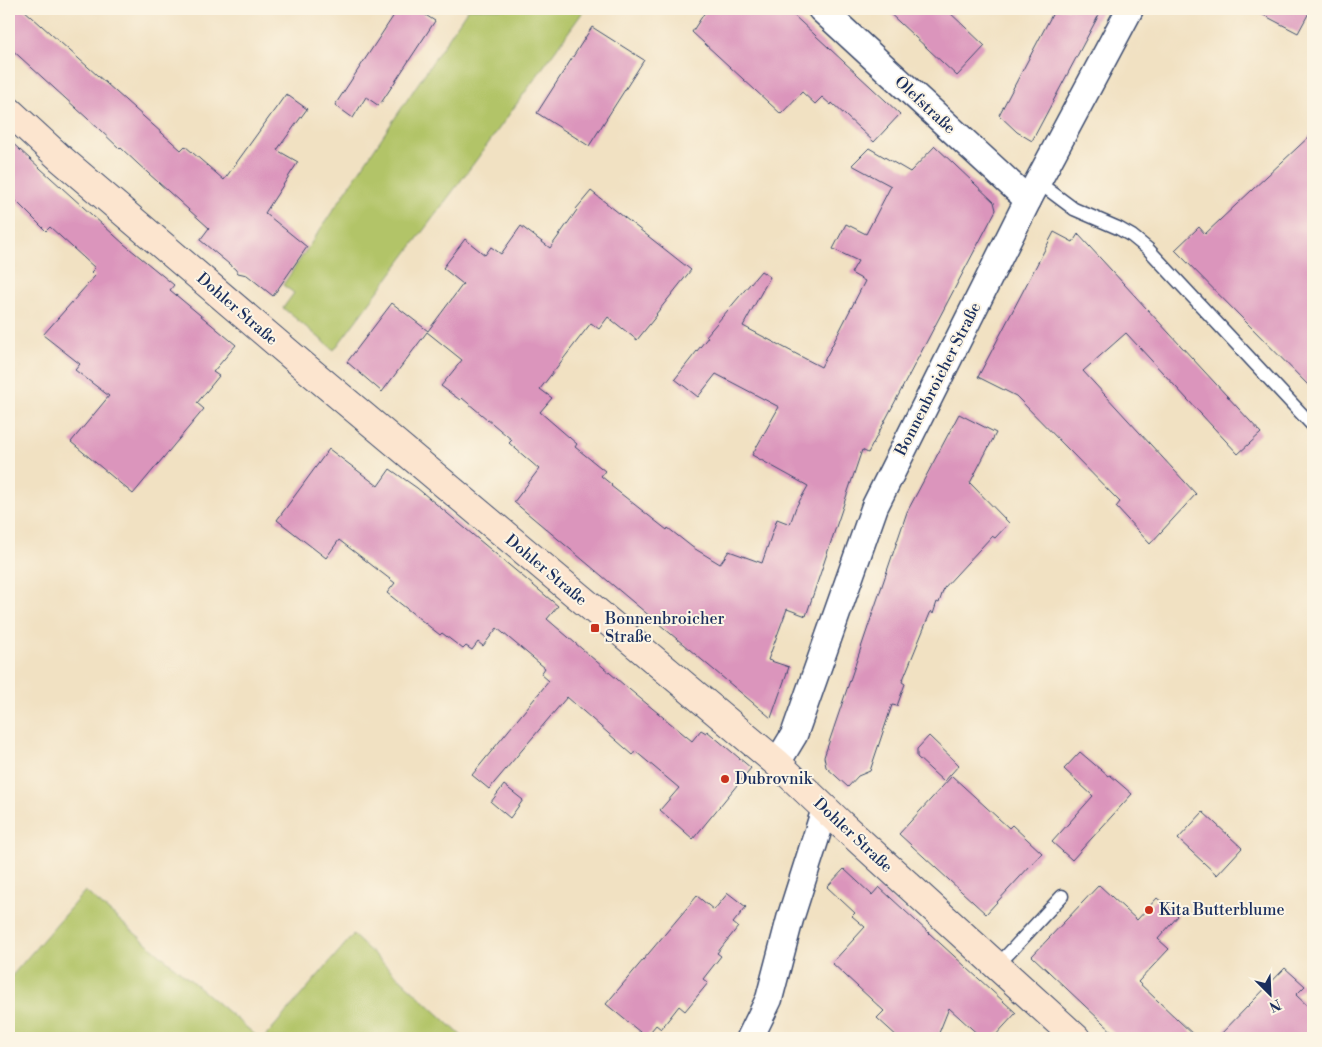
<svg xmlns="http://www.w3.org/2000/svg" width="1322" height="1047" font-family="'Libre Bodoni',serif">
  <rect width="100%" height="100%" fill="#fcf5e5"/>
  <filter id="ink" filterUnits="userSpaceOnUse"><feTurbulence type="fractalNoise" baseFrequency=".02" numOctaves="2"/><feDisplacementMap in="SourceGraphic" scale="10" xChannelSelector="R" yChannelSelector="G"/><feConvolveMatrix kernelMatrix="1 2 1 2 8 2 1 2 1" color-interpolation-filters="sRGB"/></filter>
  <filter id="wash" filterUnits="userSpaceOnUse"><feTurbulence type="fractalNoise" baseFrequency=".0096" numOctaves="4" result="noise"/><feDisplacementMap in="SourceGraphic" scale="20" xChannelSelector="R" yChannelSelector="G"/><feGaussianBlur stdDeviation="1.12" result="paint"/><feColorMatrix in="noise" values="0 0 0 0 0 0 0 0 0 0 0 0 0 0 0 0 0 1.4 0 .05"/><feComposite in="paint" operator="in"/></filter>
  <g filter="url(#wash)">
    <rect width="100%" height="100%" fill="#f1e1c2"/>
    <g fill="#b2c467" stroke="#667a62">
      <path d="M468 9H585L477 159 334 350 283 308 294 293 283 285Z"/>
      <path d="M85 891 259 1038H9V979Z"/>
      <path d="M353 935 464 1038H264Z"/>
    </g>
    <g id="blocks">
      <g fill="#db95bc">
        <path d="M9 9H23L181 150 185 146 224 180 286 94 307 109 277 150 298 162 265 213 307 247 273 296 247 275 238 273 235 269 200 240 209 228 138 164 121 148 120 149 99 129 9 47Z"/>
        <path d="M398 9H416L435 21 379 106 366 97 353 118 335 105Z"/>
        <path d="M707 9H787L900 114 874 142 832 103 831 105 822 97 815 104 802 92 781 114 692 32Z"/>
        <path d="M885 9H946L985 46 957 76Z"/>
        <path d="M1055 9H1102L1032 141 1017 132 999 115Z"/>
        <path d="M1252 9H1311L1298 33Z"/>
        <path d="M592 27 644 60 589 146 537 113Z"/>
        <path d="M1313 133V390L1175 250 1199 227 1205 234Z"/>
        <path d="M9 140 124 244 174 285 170 290 236 345 213 372 219 376 197 403 204 409 133 494 71 442 109 396 75 370 80 364 43 335 95 276 91 272 95 268 50 227 46 231 9 194Z"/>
        <path d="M935 146 994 202 996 210 868 453 862 450 806 616 787 609 768 660 789 667 771 718 514 502 539 469 509 443 512 440 462 398 460 400 441 386 462 360 427 332 382 392 347 362 392 303 428 331 463 284 443 268 465 239 485 255 491 247 501 254 521 226 550 248 577 210 576 209 591 191 691 270 656 314 657 315 637 340 608 317 599 329 591 323 540 389 552 398 540 412 577 444 575 447 605 471 601 476 612 485 611 486 667 530 668 528 692 547 720 564 729 551 762 563 777 519 790 524 796 507 808 486 752 455 779 407 716 374 698 397 675 379 708 337 706 336 761 271 770 277 743 326 821 367 865 281 851 273 858 261 833 249 846 224 866 234 891 186 852 165 869 148 910 172Z"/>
        <path d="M1054 232 1073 242 1078 234 1261 433 1238 454 1126 333 1083 371 1196 494 1150 544 1116 507 1120 502 1016 396 978 377Z"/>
        <path d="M959 414 996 433 970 483 1009 523 995 538 992 536 944 588 939 603 937 602 933 614 931 611 902 682 905 684 897 706 892 705 870 771 858 776 848 787 826 767 824 757 907 512Z"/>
        <path d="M329 449 378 486 390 469 417 488 558 606 547 619 624 685 692 741 701 730 706 733 707 731 751 768 693 839 660 810 679 788 635 751 633 755 567 697 489 789 472 775 549 681 541 674 545 668 497 628 483 646 478 642 472 650 466 646 463 649 442 633 440 635 387 593 395 583 339 540 326 558 277 520Z"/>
        <path d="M929 736 959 765 944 782 917 757V749Z"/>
        <path d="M1080 752 1108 776 1110 775 1132 794 1072 860 1052 842 1093 796 1064 769Z"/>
        <path d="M952 776 1009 828 1012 825 1042 853 986 914 899 834Z"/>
        <path d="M504 785 523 800 510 818 491 802Z"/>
        <path d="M1203 812 1242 848 1217 875 1178 839Z"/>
        <path d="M844 869 872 895 879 887 1016 1013 993 1038H982L949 1008 937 1038H899L877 1018 884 1011 832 963 865 927 852 916 855 913 827 887Z"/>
        <path d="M1099 885 1137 920 1157 898 1178 916 1158 939 1169 949 1138 982 1197 1038H1119L1032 956Z"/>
        <path d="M728 893 746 907 733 923 738 927 717 953 721 956 703 979 708 983 685 1011 679 1006 661 1029 656 1025 646 1037 606 1004 697 896 714 910Z"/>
        <path d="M1285 968 1305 986 1296 995 1313 1011V1038H1217Z"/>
      </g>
    </g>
  </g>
  <g filter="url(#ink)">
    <use href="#blocks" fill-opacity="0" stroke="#3b4a6d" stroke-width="1"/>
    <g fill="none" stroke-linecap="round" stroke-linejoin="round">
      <defs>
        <g id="lane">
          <path d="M1038 182 1074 209 1118 228 1132 236 1148 249 1313 426"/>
          <path d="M997 966 1062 896"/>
        </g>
        <g id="street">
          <path d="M821 9 1028 200"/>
          <path d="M777 763 794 735 875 506 1028 200 1130 9"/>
          <path d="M750 1038 769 999 790 919 825 809"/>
        </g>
        <path id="secondary" d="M9 111 60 158 305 367 777 763 840 823 1076 1038"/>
      </defs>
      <use href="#lane" stroke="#3b4a6d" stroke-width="15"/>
      <use href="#street" stroke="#3b4a6d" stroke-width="29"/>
      <use href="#secondary" stroke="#3b4a6d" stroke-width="30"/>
      <use href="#lane" stroke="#fff" stroke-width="12"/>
      <use href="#street" stroke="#fff" stroke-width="26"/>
      <use href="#secondary" stroke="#fce5cf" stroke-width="28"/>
    </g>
  </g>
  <g fill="#c8321e" stroke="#fcf5e5" stroke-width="2">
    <rect x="590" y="623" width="10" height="10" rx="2.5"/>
    <circle cx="725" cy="779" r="5"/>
    <circle cx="1149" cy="910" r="5"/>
  </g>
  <g text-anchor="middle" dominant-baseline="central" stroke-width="4" stroke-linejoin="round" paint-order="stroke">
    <g font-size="16" fill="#1b2f5e" stroke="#fcf5e5">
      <text transform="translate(925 105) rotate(43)">Olefstraße</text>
      <text transform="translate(237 309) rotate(41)">Dohler Straße</text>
      <text transform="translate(938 379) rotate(-63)">Bonnenbroicher Straße</text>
      <text transform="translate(546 570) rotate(40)">Dohler Straße</text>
      <text transform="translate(853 835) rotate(43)">Dohler Straße</text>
    </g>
    <g font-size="16" fill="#1b2f5e" stroke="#fcf5e5" text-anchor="start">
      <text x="605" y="619">Bonnenbroicher<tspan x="605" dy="18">Straße</tspan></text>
      <text x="735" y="779">Dubrovnik</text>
      <text x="1159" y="910">Kita Butterblume</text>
    </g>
  </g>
  <rect width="1322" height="1047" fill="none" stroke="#fcf5e5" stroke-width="30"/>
  <g transform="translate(1270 994) rotate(156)" stroke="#fcf5e5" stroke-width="4" paint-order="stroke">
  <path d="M0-4L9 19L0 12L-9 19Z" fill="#1b2f5e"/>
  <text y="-8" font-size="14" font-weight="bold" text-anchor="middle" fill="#1b2f5e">N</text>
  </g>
</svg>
